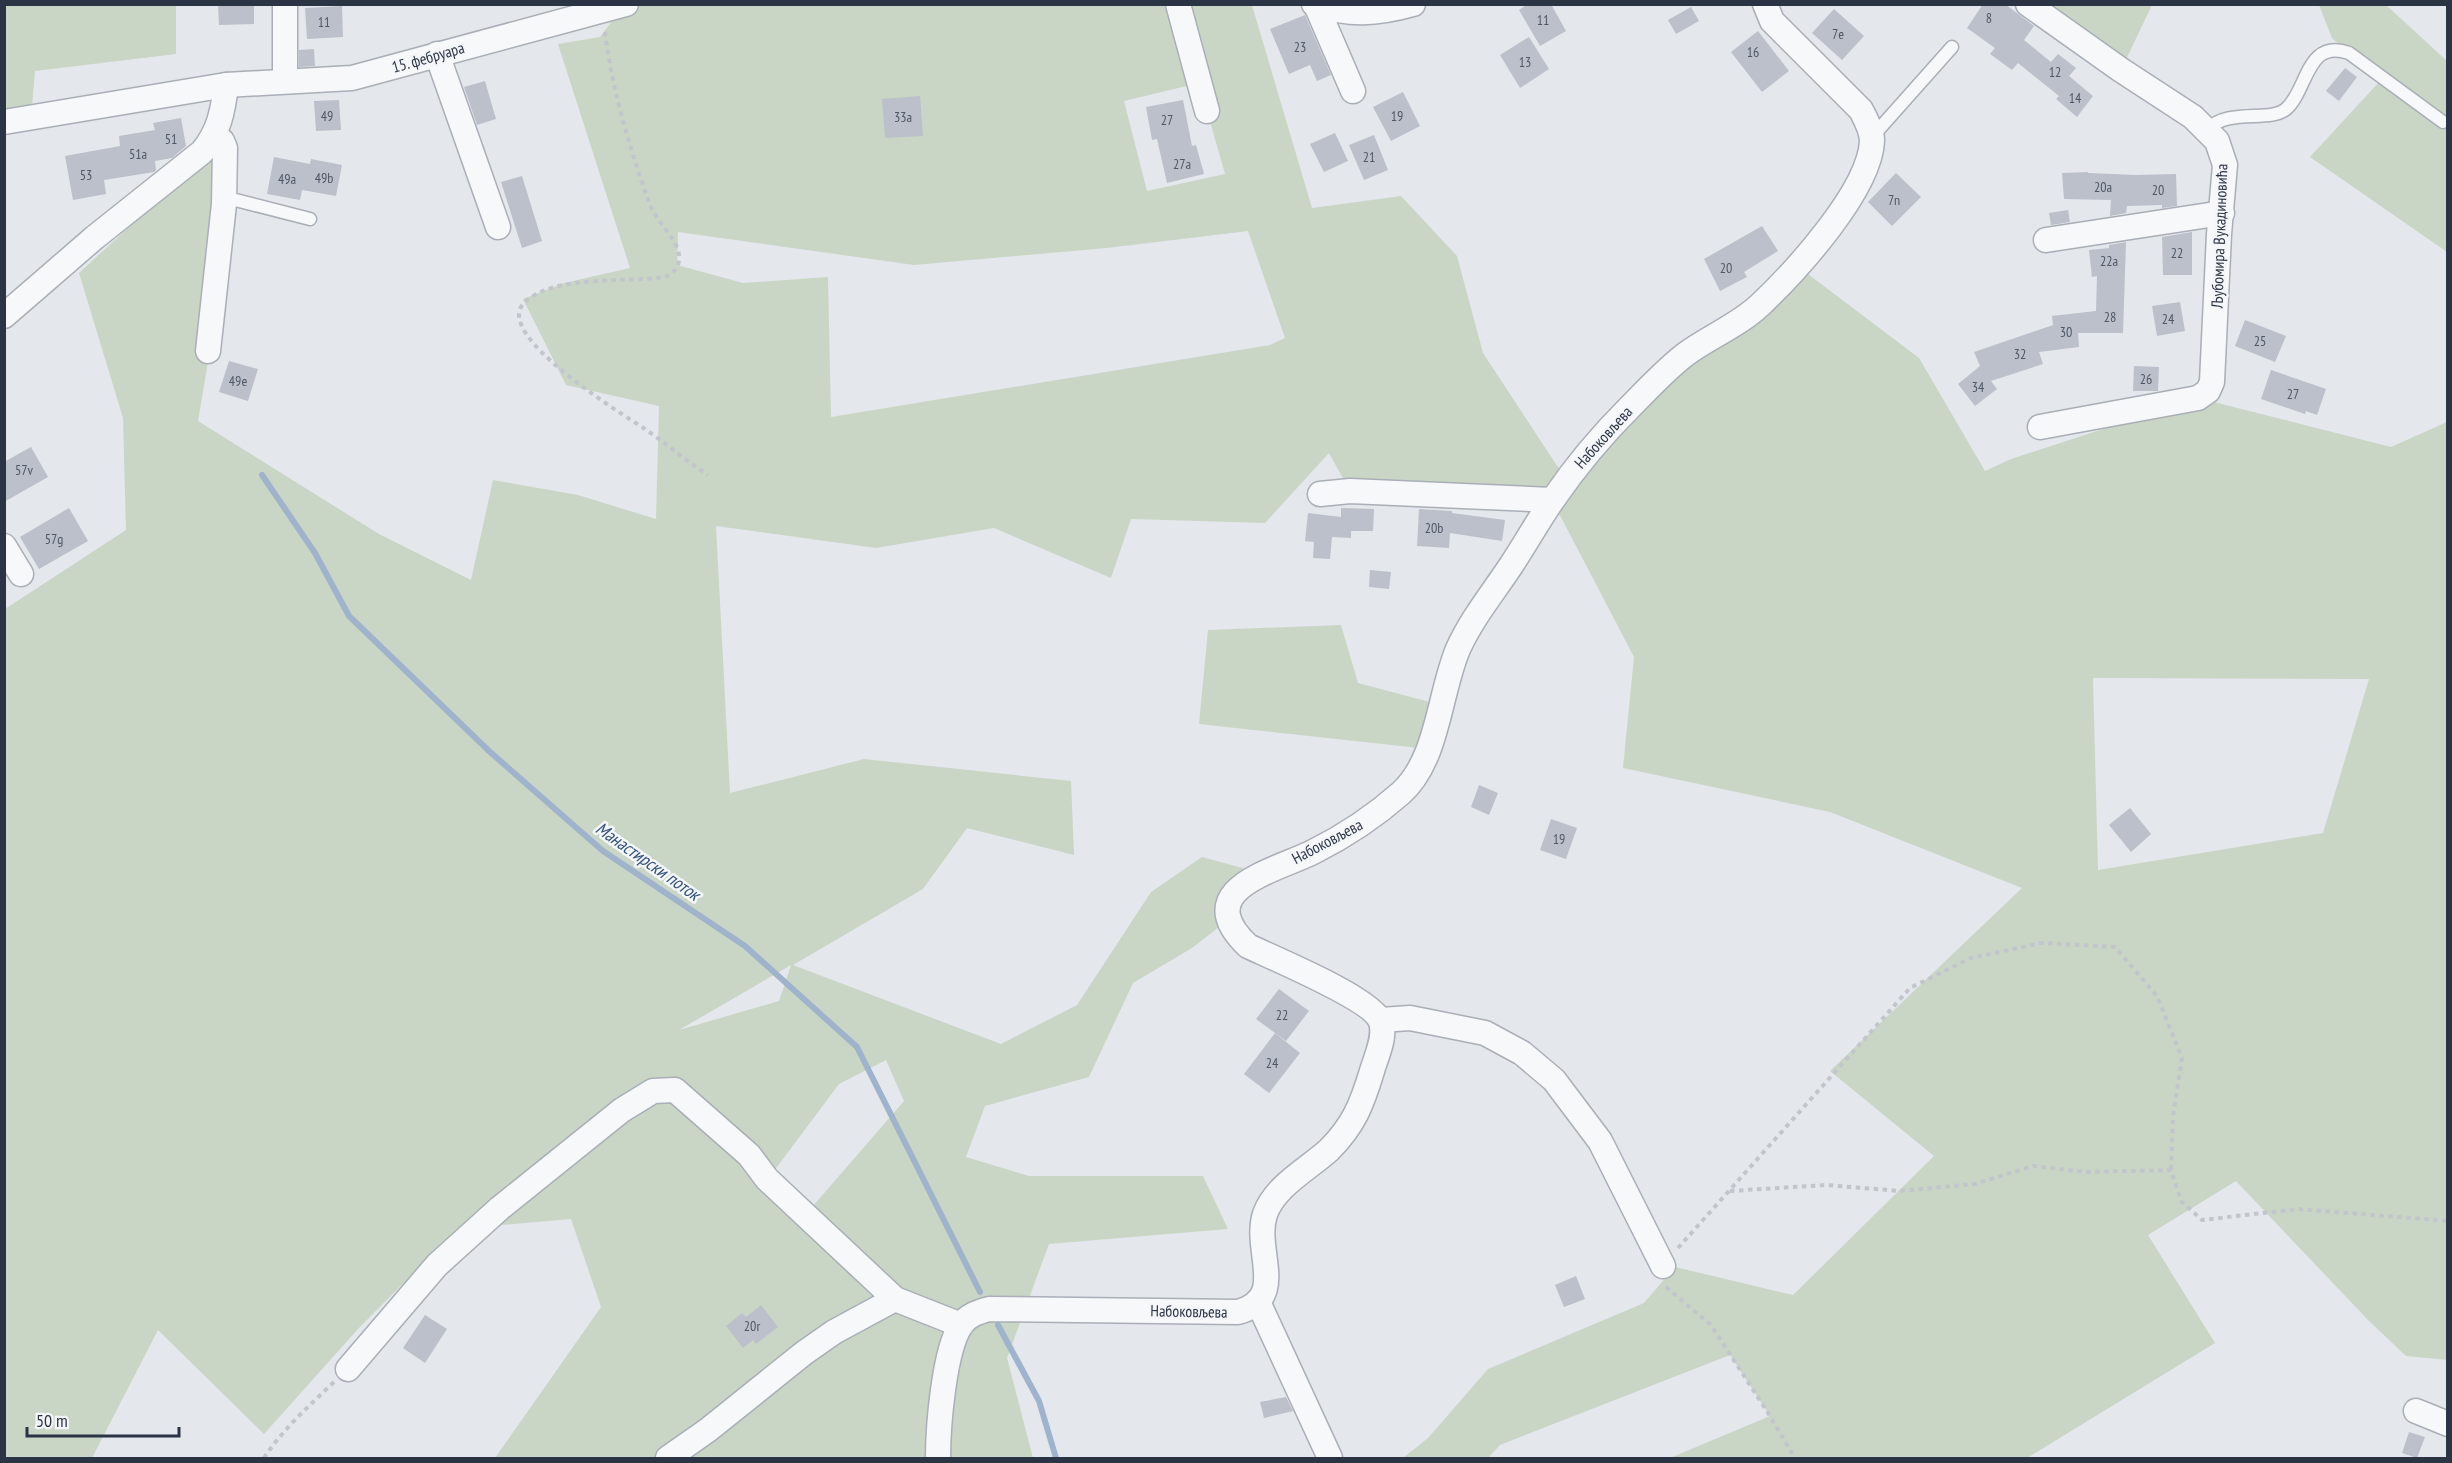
<svg xmlns="http://www.w3.org/2000/svg" width="2452" height="1463" font-family="'PT Sans Narrow',sans-serif">
  <rect width="100%" height="100%" fill="#e4e7ec"/>
  <g fill="#c9d6c5" fill-rule="evenodd">
    <path d="M5 5H176V54L35 71 31 118 5 122Z"/>
    <path d="M624 5H1252L1312 208 1401 196 1457 256 1483 353 1567 481 1608 429 1796 265 1919 358 1985 471 2011 459 2198 398 2391 447 2447 422V1360L2406 1356 2368 1320 2236 1181 2148 1235 2215 1343 2027 1458H1670L1770 1416 1730 1355 1500 1445 1488 1458H1403L1428 1438 1488 1369 1644 1303 1675 1267 1793 1295 1934 1156 1830 1071 2022 888 1830 812 1623 768 1634 657 1552 500 1350 491 1329 453 1265 523 1131 519 1111 578 994 528 876 548 716 526 730 793 864 759 1071 781 1074 855 967 828 923 889 793 965 1001 1044 1077 1005 1151 892 1202 857 1261 873 1228 920 1192 948 1133 983 1089 1077 985 1106 966 1157 1029 1176H1203L1228 1229 1049 1244 1007 1358 1033 1458H495L601 1307 571 1219 457 1229 358 1329 264 1434 158 1330 92 1458H5V609L126 530 123 418 79 273 212 151 229 211 217 309 198 421 379 534 471 580 493 480 578 495 656 519 659 406 566 385 523 299 564 283 630 268 558 44 600 37ZM1199 83 1225 174 1147 191 1124 101ZM1248 231 1285 338 1270 345 831 417 828 277 743 283 677 265 678 232 914 265 1107 248ZM2093 678 2369 679 2323 833 2098 870ZM791 965 779 1001 679 1030ZM886 1060 904 1101 806 1214 768 1179 839 1084Z"/>
    <path d="M2028 5H2152L2121 70Z"/>
    <path d="M2319 5H2386L2447 61V252L2310 157 2380 81 2332 38Z"/>
    <path d="M1341 625 1358 683 1441 705 1428 749 1199 724 1208 630Z"/>
  </g>
  <g fill="none" stroke-linecap="round" stroke-linejoin="round">
    <g stroke="#9fb4cc" stroke-width="6">
      <path d="M262 475 315 553 349 616 489 751 603 851 745 946 857 1047 980 1292"/>
      <path d="M998 1325 1039 1401 1056 1458"/>
    </g>
  </g>
  <g fill="#bbc0ca">
    <path d="M218 4H254V24L219 25Z"/>
    <path d="M1528 4H1551L1566 31 1540 46 1519 10Z"/>
    <path d="M1983 4H2005L2034 26 2024 40 2051 62 2058 54 2076 68 2069 76 2093 96 2077 117 2056 99 2059 96 2018 63 2012 70 1990 54 1995 48 1967 28Z"/>
    <path d="M342 6 343 37 307 39 305 8Z"/>
    <path d="M1691 7 1699 21 1676 34 1668 20Z"/>
    <path d="M1834 9 1864 36 1842 60 1812 33Z"/>
    <path d="M1305 15 1331 75 1317 81 1310 65 1289 74 1270 29Z"/>
    <path d="M1758 31 1789 71 1762 92 1731 52Z"/>
    <path d="M1529 37 1549 69 1520 88 1500 55Z"/>
    <path d="M314 49 315 66 299 67V50Z"/>
    <path d="M2345 68 2357 77 2339 101 2326 91Z"/>
    <path d="M485 81 496 119 477 125 464 87Z"/>
    <path d="M1403 92 1420 126 1391 141 1373 107Z"/>
    <path d="M920 96 923 136 885 138 882 99Z"/>
    <path d="M339 100 341 130 316 131 314 101Z"/>
    <path d="M1183 100 1192 146 1196 145 1204 174 1167 183 1157 139 1152 140 1146 107Z"/>
    <path d="M181 118 186 146 172 158 155 161 156 170 154 172 104 180 106 194 73 200 65 156 120 146 119 136 155 130 153 123Z"/>
    <path d="M1335 133 1348 161 1324 172 1310 144Z"/>
    <path d="M1374 135 1388 170 1364 180 1349 145Z"/>
    <path d="M274 157 310 164 311 159 342 165 336 196 302 190 300 200 267 194Z"/>
    <path d="M2088 172V173L2136 175 2176 174 2177 206 2162 208V205L2127 206 2126 213 2110 216 2111 200 2064 199 2062 173Z"/>
    <path d="M1896 173 1921 197 1892 226 1868 202Z"/>
    <path d="M522 176 542 241 522 248 501 182Z"/>
    <path d="M2068 210 2070 222 2051 225 2049 213Z"/>
    <path d="M1762 226 1778 251 1744 272 1747 277 1720 291 1704 259Z"/>
    <path d="M2192 232V275H2163L2162 237Z"/>
    <path d="M2126 242 2123 333H2078L2079 347 2039 352 2043 364 1991 381 1997 389 1975 406 1958 384 1980 366 1974 352 2053 325 2052 316 2096 311 2097 276 2092 277 2089 250 2109 248V245Z"/>
    <path d="M2180 302 2185 331 2157 336 2152 306Z"/>
    <path d="M2245 320 2286 336 2275 362 2235 346Z"/>
    <path d="M229 361 258 369 248 401 219 392Z"/>
    <path d="M2134 366 2159 367 2158 391H2133Z"/>
    <path d="M2271 370 2326 389 2317 415 2306 411 2305 414 2261 399Z"/>
    <path d="M31 447 48 477 4 502V462Z"/>
    <path d="M69 508 88 541 39 569 20 537Z"/>
    <path d="M1341 508 1374 509 1373 531H1351V538L1332 537 1330 559 1313 558 1314 542 1305 541 1308 513 1341 517Z"/>
    <path d="M1419 509 1452 511V513L1505 520 1502 541 1450 533 1449 548 1417 546Z"/>
    <path d="M1370 570 1391 572 1389 589 1369 587Z"/>
    <path d="M1479 785 1498 793 1489 815 1471 807Z"/>
    <path d="M2130 808 2151 834 2131 852 2109 825Z"/>
    <path d="M1551 819 1577 828 1566 859 1540 850Z"/>
    <path d="M1279 989 1309 1011 1286 1041 1256 1019Z"/>
    <path d="M1275 1033 1300 1053 1269 1093 1244 1074Z"/>
    <path d="M1576 1276 1585 1299 1564 1307 1555 1285Z"/>
    <path d="M761 1305 778 1327 756 1344 753 1340 743 1348 726 1326 742 1313 746 1317Z"/>
    <path d="M425 1315 447 1329 425 1363 403 1348Z"/>
    <path d="M1286 1397 1293 1411 1264 1418 1260 1402Z"/>
    <path d="M2409 1432 2425 1437 2417 1458 2402 1453Z"/>
  </g>
  <g fill="none" stroke-linecap="round" stroke-linejoin="round">
    <defs>
      <g id="service">
        <path d="M2207 130C2228 107 2270 123 2286 109 2308 90 2306 38 2349 53L2443 122"/>
        <path d="M1872 137 1952 47"/>
        <path d="M224 197 310 219"/>
      </g>
      <g id="minor">
        <path d="M285 4V81"/>
        <path d="M1178 4 1207 111"/>
        <path d="M1314 4C1350 16 1377 14 1413 4"/>
        <path d="M2028 4 2121 70 2193 117 2217 141 2225 165 2219 234 2212 382 2208 391 2198 398 2040 427"/>
        <path d="M1316 5 1353 91"/>
        <path d="M437 54 498 227"/>
        <path d="M4 122 226 85 352 78 626 4"/>
        <path d="M2046 240 2222 213"/>
        <path d="M4 316 94 238 202 152C219 132 223 111 226 85"/>
        <path d="M208 351 224 204 225 148 222 141 215 135"/>
        <path d="M1320 494 1350 491 1552 500"/>
        <path d="M4 546 21 574"/>
        <path d="M1381 1020 1410 1018 1485 1033 1522 1053 1554 1080 1600 1141 1663 1266"/>
        <path d="M1258 1302 1330 1458"/>
        <path d="M348 1369 437 1265 500 1208 622 1110 653 1091 675 1090 749 1155 767 1179 895 1299 961 1325"/>
        <path d="M2416 1411 2448 1424"/>
        <path d="M668 1458 708 1430 804 1353 834 1332 895 1299"/>
        <path d="M938 1458C938 1427 944 1350 961 1325 968 1315 978 1312 989 1309L1238 1312C1289 1298 1253 1251 1265 1214 1275 1186 1308 1169 1329 1150 1354 1125 1362 1104 1372 1071 1376 1057 1386 1037 1381 1022 1373 999 1273 958 1248 946 1188 889 1275 871 1313 852 1345 836 1375 816 1401 793 1438 760 1439 694 1458 649 1472 618 1493 593 1512 564 1526 543 1539 519 1554 498 1576 466 1601 436 1629 408 1647 390 1665 370 1686 354 1709 337 1739 325 1760 305 1796 271 1870 190 1872 141 1872 130 1866 120 1861 110L1772 21 1765 4"/>
      </g>
    </defs>
    <use href="#service" stroke="#a9aeb7" stroke-width="15"/>
    <use href="#minor" stroke="#a9aeb7" stroke-width="27"/>
    <g stroke="#c2c5cb" stroke-width="4" stroke-dasharray="4.5 4.5" stroke-linecap="butt">
      <path d="M605 32C612 90 630 150 650 205 656 221 679 241 679 256 680 267 674 273 665 277 626 283 553 274 524 303 492 335 624 415 645 429 667 444 686 461 708 475"/>
      <path d="M1730 1191 1826 1185 1900 1191 1975 1184 2033 1166 2086 1172 2171 1170 2181 1201 2202 1220 2298 1209 2448 1221"/>
      <path d="M1678 1248 1910 988 1971 958 2042 943 2115 947 2157 996 2182 1058 2173 1116 2171 1170"/>
      <path d="M1666 1287 1711 1325 1770 1416 1795 1458"/>
      <path d="M264 1458C283 1429 309 1406 334 1382"/>
    </g>
    <use href="#service" stroke="#f7f8fa" stroke-width="12"/>
    <use href="#minor" stroke="#f7f8fa" stroke-width="24"/>
  </g>
  <g text-anchor="middle" dominant-baseline="central" stroke-width="5" stroke-linejoin="round" paint-order="stroke">
    <g font-size="14" fill="#4f5766">
      <text x="1989" y="18">8</text>
      <text x="1543" y="20">11</text>
      <text x="324" y="22">11</text>
      <text x="1838" y="34">7e</text>
      <text x="1300" y="47">23</text>
      <text x="1753" y="52">16</text>
      <text x="1525" y="62">13</text>
      <text x="2055" y="72">12</text>
      <text x="2075" y="98">14</text>
      <text x="327" y="116">49</text>
      <text x="1397" y="116">19</text>
      <text x="903" y="117">33a</text>
      <text x="1167" y="120">27</text>
      <text x="171" y="139">51</text>
      <text x="138" y="154">51a</text>
      <text x="1369" y="157">21</text>
      <text x="1182" y="164">27a</text>
      <text x="86" y="175">53</text>
      <text x="324" y="178">49b</text>
      <text x="287" y="179">49a</text>
      <text x="2103" y="187">20a</text>
      <text x="2158" y="190">20</text>
      <text x="1894" y="200">7n</text>
      <text x="2177" y="253">22</text>
      <text x="2109" y="261">22a</text>
      <text x="1726" y="268">20</text>
      <text x="2110" y="317">28</text>
      <text x="2168" y="319">24</text>
      <text x="2066" y="332">30</text>
      <text x="2260" y="341">25</text>
      <text x="2020" y="354">32</text>
      <text x="2146" y="379">26</text>
      <text x="238" y="381">49e</text>
      <text x="1978" y="387">34</text>
      <text x="2293" y="394">27</text>
      <text x="24" y="470">57v</text>
      <text x="1434" y="528">20b</text>
      <text x="54" y="539">57g</text>
      <text x="1559" y="839">19</text>
      <text x="1282" y="1015">22</text>
      <text x="1272" y="1063">24</text>
      <text x="752" y="1326">20r</text>
    </g>
    <g font-size="16" fill="#2b3445" stroke="#f4f6f9">
      <text transform="translate(428 57) rotate(-16)">15. фебруара</text>
      <text transform="translate(2219 236) rotate(-88)">Љубомира Вукадиновића</text>
      <text transform="translate(1603 437) rotate(-48)">Набоковљева</text>
      <text transform="translate(1327 841) rotate(-28)">Набоковљева</text>
      <text transform="translate(1189 1311) rotate(1)">Набоковљева</text>
    </g>
    <g font-size="18" font-style="italic" fill="#34527a" stroke="#f4f6f9">
      <text transform="translate(648 861) rotate(35)">Манастирски поток</text>
    </g>
  </g>
  <rect width="2452" height="1463" fill="none" stroke="#2b3445" stroke-width="12"/>
  <path d="M27 1427v9h152v-9" fill="none" stroke="#2b3445" stroke-width="3"/>
  <text x="36" y="1427" font-size="18" fill="#2b3445" stroke="#f4f6f9" stroke-width="4.5" paint-order="stroke">50 m</text>
</svg>
